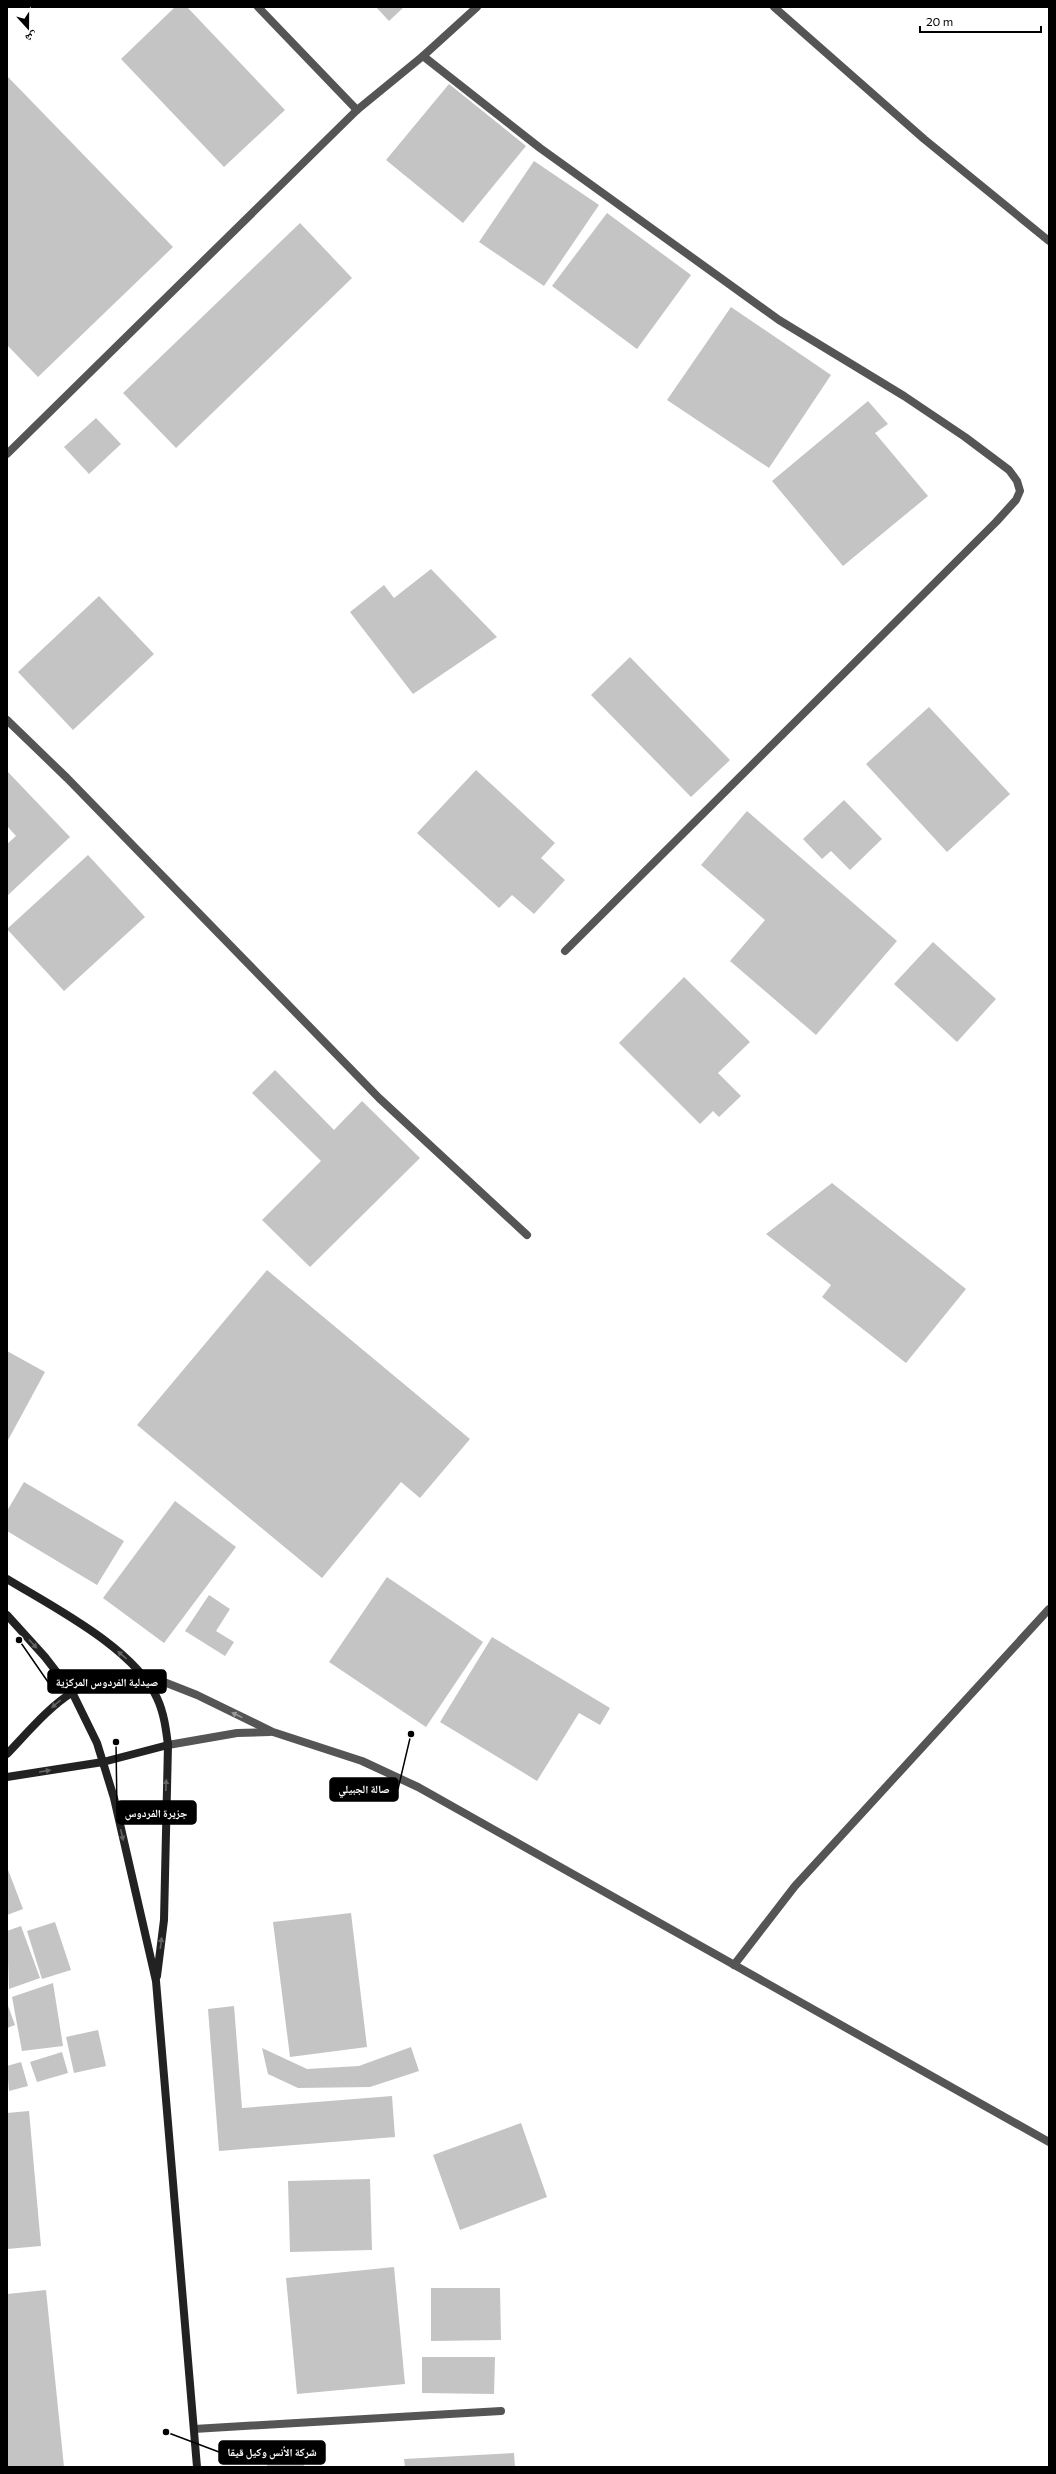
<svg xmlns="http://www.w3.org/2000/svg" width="1056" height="2474" font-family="Commissioner,'Noto Naskh Arabic',sans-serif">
  <rect width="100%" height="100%" fill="#fff"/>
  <g fill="#c4c4c4">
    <path d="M175 7H187L285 110 224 167 121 59Z"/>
    <path d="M376 7H404L389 21Z"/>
    <path d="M7 76 173 247 38 377 7 345Z"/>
    <path d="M449 84 526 146 463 223 386 160Z"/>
    <path d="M534 161 599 205 544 286 479 242Z"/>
    <path d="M607 213 691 275 637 349 552 286Z"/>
    <path d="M300 223 352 278 176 448 123 393Z"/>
    <path d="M731 307 831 375 769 468 667 400Z"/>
    <path d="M868 401 888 424 875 433 928 496 843 566 772 481Z"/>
    <path d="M96 418 121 444 89 474 64 447Z"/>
    <path d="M431 569 497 637 413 694 350 612 384 585 394 598Z"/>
    <path d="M99 596 154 654 73 730 18 672Z"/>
    <path d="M630 657 730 760 691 797 591 695Z"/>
    <path d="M929 707 1010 794 947 852 866 764Z"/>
    <path d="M476 770 555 843 541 858 565 880 534 914 512 895 499 908 417 833Z"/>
    <path d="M7 771 70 837 7 896V844L16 836 7 826Z"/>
    <path d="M844 800 882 839 850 870 831 851 822 859 803 839Z"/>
    <path d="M747 811 897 941 816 1035 730 961 765 920 701 865Z"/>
    <path d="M88 855 145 917 64 991 7 929Z"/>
    <path d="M933 942 996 999 957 1042 894 984Z"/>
    <path d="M684 977 750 1042 718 1073 741 1096 719 1117 713 1111 700 1124 619 1043Z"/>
    <path d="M275 1070 334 1130 362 1101 420 1158 310 1267 262 1220 321 1161 252 1093Z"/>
    <path d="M832 1183 966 1289 906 1363 822 1297 831 1285 766 1234Z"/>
    <path d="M267 1270 470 1439 420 1498 401 1482 322 1578 137 1425Z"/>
    <path d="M7 1351 45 1372 7 1442Z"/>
    <path d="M24 1482 124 1541 97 1585 7 1531V1511Z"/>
    <path d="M175 1501 236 1547 164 1643 103 1598Z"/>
    <path d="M387 1577 483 1642 426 1727 329 1662Z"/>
    <path d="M209 1595 230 1609 216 1631 234 1642 225 1656 185 1631Z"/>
    <path d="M492 1637 610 1708 600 1725 579 1713 537 1781 440 1722Z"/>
    <path d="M7 1867 23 1909 7 1915Z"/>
    <path d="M351 1913 367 2047 290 2057 273 1922Z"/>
    <path d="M55 1922 71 1970 42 1979 27 1931Z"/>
    <path d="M21 1926 40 1978 9 1989 7 1931Z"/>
    <path d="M53 1983 63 2046 22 2051 12 1997Z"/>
    <path d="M7 2003 15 2025 7 2028Z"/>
    <path d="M234 2006 242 2108 392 2096 395 2137 219 2151 208 2009Z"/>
    <path d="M98 2030 106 2066 74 2073 66 2037Z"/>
    <path d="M411 2047 419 2071 370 2087 298 2088 268 2074 262 2048 307 2069 359 2066Z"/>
    <path d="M62 2052 68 2073 37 2082 30 2062Z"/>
    <path d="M21 2062 28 2086 9 2091 7 2066Z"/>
    <path d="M29 2111 41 2246 7 2249V2113Z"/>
    <path d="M521 2123 547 2197 460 2230 433 2155Z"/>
    <path d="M370 2179 372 2250 290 2252 288 2181Z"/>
    <path d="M394 2267 405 2384 297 2394 286 2278Z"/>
    <path d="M431 2288H500L501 2340 431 2341Z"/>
    <path d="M46 2290 64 2467H7V2294Z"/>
    <path d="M422 2357H495L494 2394 422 2393Z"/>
    <path d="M514 2453 515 2467H405L404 2459Z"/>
    <path d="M304 2461V2467H267V2463Z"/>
  </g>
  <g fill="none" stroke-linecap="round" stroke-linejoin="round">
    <g stroke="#555" stroke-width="8">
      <path d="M258 7 357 110"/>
      <path d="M774 7 924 139 1049 241"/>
      <path d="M423 56 540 148 779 320 904 396 965 437 1009 470 1017 481 1020 491 1016 500 996 522 565 951"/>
      <path d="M7 454 357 110 423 56 477 7"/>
      <path d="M7 720 67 778 379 1098 527 1235"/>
      <path d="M734 1965 795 1886 1049 1609"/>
      <path d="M194 2429 501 2411"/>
    </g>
    <g stroke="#555" stroke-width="8">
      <path d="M143 1676 164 1682 197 1695 273 1732 362 1761 418 1787 1049 2142"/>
      <path d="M168 1745 237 1733 270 1732"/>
    </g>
    <g stroke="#222" stroke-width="8">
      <path d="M7 1579C53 1607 134 1648 157 1698 164 1713 166 1729 168 1745L164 1920 157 1976"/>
      <path d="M7 1615 45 1657 72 1692 97 1743 114 1798 156 1981 197 2467"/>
      <path d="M7 1754C48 1711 78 1670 143 1676"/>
      <path d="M7 1777 103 1762 168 1745"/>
    </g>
  </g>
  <defs><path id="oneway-solid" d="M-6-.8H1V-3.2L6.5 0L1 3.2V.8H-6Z"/></defs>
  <g fill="#646464">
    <use href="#oneway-solid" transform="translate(33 1644) rotate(48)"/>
    <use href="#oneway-solid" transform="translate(122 1655) rotate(-140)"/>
    <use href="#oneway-solid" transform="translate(56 1704) rotate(140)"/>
    <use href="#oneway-solid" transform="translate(45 1771) rotate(-9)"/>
    <use href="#oneway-solid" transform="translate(166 1785) rotate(-88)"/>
    <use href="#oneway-solid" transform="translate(122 1835) rotate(77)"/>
    <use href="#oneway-solid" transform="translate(161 1943) rotate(-83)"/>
  </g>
  <use fill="#999" href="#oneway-solid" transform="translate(237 1715) rotate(-154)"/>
  <path fill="none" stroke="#000" stroke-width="1.5" d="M19 1640L48 1682M411 1734L398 1789M116 1742L117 1813M166 2432L219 2452"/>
  <g fill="#000" stroke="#fff" stroke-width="1.5">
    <circle cx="19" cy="1640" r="4"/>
    <circle cx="411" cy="1734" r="4"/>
    <circle cx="116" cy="1742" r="4"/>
    <circle cx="166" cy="2432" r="4"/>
  </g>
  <g fill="#000" stroke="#000" stroke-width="1.5">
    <rect x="48" y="1670" width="118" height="23" rx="4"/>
    <rect x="330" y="1778" width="68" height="23" rx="4"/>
    <rect x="117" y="1801" width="79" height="23" rx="4"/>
    <rect x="219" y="2441" width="106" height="23" rx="4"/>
  </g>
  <g font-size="11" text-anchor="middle" font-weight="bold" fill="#fff">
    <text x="107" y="1686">صيدلية الفردوس المركزية</text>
    <text x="364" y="1793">صالة الجبيلي</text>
    <text x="156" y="1817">جزيرة الفردوس</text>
    <text x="272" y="2456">شركة الأنس وكيل قيقا</text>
  </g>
  <rect width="1056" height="2474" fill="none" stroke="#000000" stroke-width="16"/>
  <g transform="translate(28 28) rotate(159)" stroke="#ffffff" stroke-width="3" paint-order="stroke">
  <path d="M0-3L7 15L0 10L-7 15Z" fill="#000000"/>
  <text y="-6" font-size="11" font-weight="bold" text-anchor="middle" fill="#000000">ش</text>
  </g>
  <path d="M920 26v6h121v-6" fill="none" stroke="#000000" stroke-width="2"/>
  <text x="926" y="26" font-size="12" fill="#000000" stroke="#ffffff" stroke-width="3" paint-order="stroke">20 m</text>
</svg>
